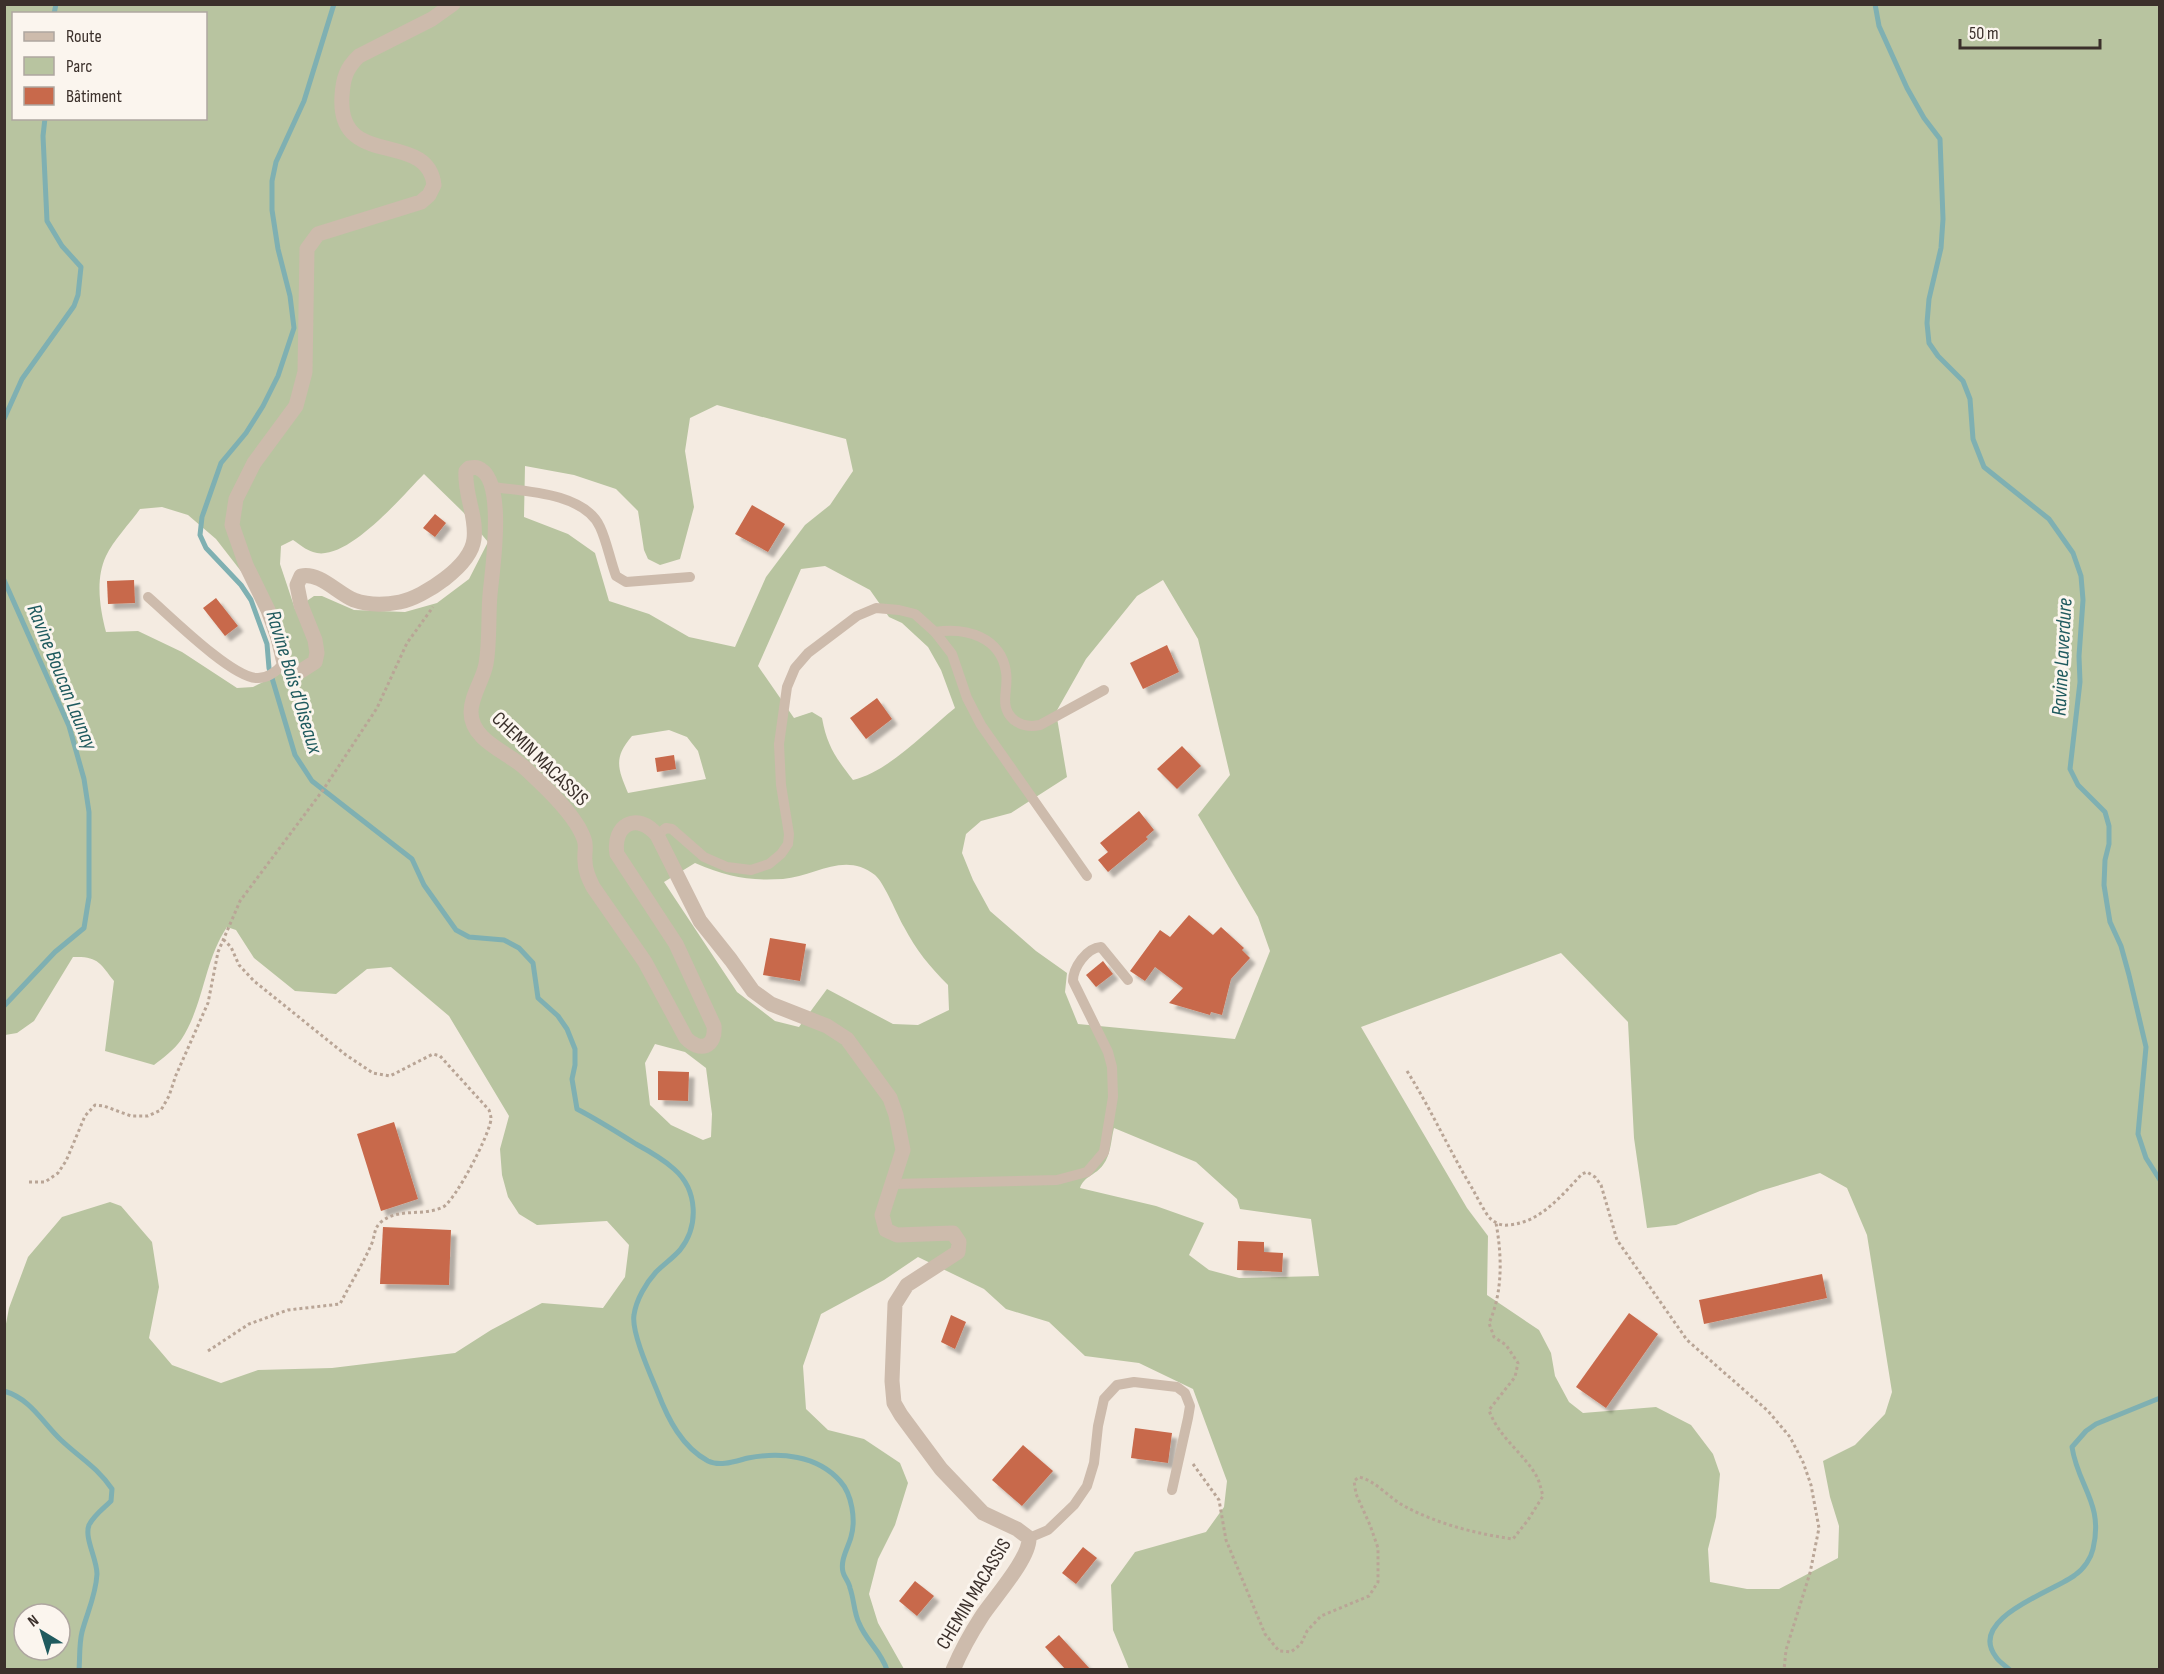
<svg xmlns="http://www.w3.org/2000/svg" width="2164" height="1674" font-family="'Sofia Sans Condensed',sans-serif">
  <defs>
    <filter id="shadow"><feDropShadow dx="5.5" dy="5.5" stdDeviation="1.5" flood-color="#0004"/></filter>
  </defs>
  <rect width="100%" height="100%" fill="#f4ebe1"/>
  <path fill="#b8c4a0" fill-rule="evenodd" d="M5 5H2159V1669H1129L1113 1630 1111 1585 1135 1552 1206 1532 1224 1507 1227 1481 1193 1389 1139 1363 1085 1356 1049 1322 1006 1309 984 1289 918 1257 884 1280 821 1314 803 1366 806 1409 828 1430 864 1439 900 1463 908 1483 895 1525 878 1559 869 1594 878 1623 904 1669 5 1670V1329L9 1308 28 1257 62 1217 110 1202 121 1206 152 1242 159 1287 149 1338 172 1365 221 1383 258 1370 332 1368 455 1353 491 1330 542 1303 603 1308 625 1277 629 1245 607 1221 537 1225 519 1214 508 1197 502 1175 500 1149 509 1116 449 1016 391 967 367 969 336 994 295 991 254 958 236 930 227 927C204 961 204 1005 181 1040 175 1049 163 1058 154 1065L105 1051 114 981C100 963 98 956 73 957L34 1021 17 1033 5 1035ZM14 14H206V118H14ZM717 405 846 439 853 471 830 505 805 525 766 577 735 647 689 637 649 614 609 601 595 553 568 534 524 517 525 466 574 475 616 489 638 511 644 550 648 559 660 565 680 559 694 507 685 451 690 418ZM424 474 463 512 488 542 469 579 437 603 405 612 354 610 322 596H314L295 609 280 564 281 546 293 540C299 544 306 550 313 552 346 564 403 495 424 474ZM162 507 188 515 216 539 258 593 287 670 253 687 237 688 182 652 138 631 106 632C100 609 95 579 106 556 113 541 130 523 140 509ZM825 566 870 590 889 617 902 623 928 647 941 670 955 708C926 731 890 771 853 780 836 758 827 746 822 718L812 712 794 718 758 666 801 569ZM1163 580 1198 639 1230 775 1198 815 1258 917 1270 951 1235 1039 1078 1024 1065 992 1067 973 1036 951 990 911 973 880 962 853 966 834 981 821 1011 813 1067 777 1056 712 1086 659 1137 596ZM669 730 687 737 698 751 706 779 628 793C618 769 613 758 632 736ZM695 863C728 877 747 881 783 879 815 876 845 851 875 875 885 884 897 915 904 927 916 950 930 967 948 985L949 1010 918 1025 893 1024 827 989 799 1027 775 1021 737 992 664 882ZM1561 953 1628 1022 1634 1138 1647 1228 1676 1225 1760 1191 1820 1173 1847 1188 1867 1235 1892 1392 1885 1414 1855 1445 1823 1461 1830 1497 1839 1526 1838 1558 1779 1589H1747L1710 1582 1708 1549 1716 1517 1720 1474 1713 1454 1691 1425 1656 1407 1583 1413 1569 1402 1555 1376 1551 1353 1539 1330 1487 1295 1488 1236 1467 1208 1361 1027ZM655 1044 685 1052 706 1068 712 1114 711 1137 703 1140 671 1125 650 1105 645 1063ZM1114 1128 1196 1162 1237 1199 1240 1209 1311 1219 1319 1276 1239 1278 1209 1270 1189 1255 1204 1223 1156 1206 1080 1188C1084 1176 1096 1175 1103 1165 1111 1155 1111 1139 1114 1128ZM24 1614H60V1650H24Z"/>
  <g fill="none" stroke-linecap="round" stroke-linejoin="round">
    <g stroke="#7fb0b2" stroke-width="5">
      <path d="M334 4 304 101 276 162 272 181V210L278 249 290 296 294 328 278 376 263 406 246 433 221 463 202 517 200 535 206 548 241 585 251 600 267 644 269 668 295 755 312 781 412 859 424 885 456 930 469 937 504 940 519 948 533 963 538 998 558 1016 567 1029 575 1049V1065L572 1079 577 1109C598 1120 617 1132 636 1144 649 1151 663 1159 674 1169 698 1190 699 1226 680 1250 673 1258 664 1264 656 1272 646 1283 636 1300 634 1315 631 1332 651 1376 658 1393 668 1419 682 1447 708 1461 720 1467 736 1461 748 1458 780 1452 817 1455 840 1481 852 1494 856 1520 851 1537 848 1548 840 1560 843 1572 844 1577 849 1582 850 1588 854 1599 854 1613 859 1623 866 1641 881 1651 887 1670"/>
      <path d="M1875 4 1879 26 1907 88 1924 118 1940 139 1943 219 1941 248 1929 299 1927 323 1929 343 1938 356 1963 381 1970 399 1973 439 1984 467 2049 519 2073 553 2081 576 2083 600 2079 656 2080 682 2070 769 2078 785 2105 812 2109 826V844L2105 860 2104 885 2107 904 2110 922 2121 946 2129 975 2146 1047 2138 1134 2146 1158 2160 1180"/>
      <path d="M54 14 56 4"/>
      <path d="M4 419 22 379 74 306 78 295 81 267 62 246 47 221 43 136 45 118"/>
      <path d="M4 580 69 726 84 779 89 812V897L84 928 55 952 4 1006"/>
      <path d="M4 1391C31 1399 42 1422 61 1440 80 1458 97 1467 112 1489L111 1501C104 1508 94 1515 89 1525 84 1538 97 1559 97 1574 96 1595 87 1613 82 1632 79 1644 80 1658 79 1670"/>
      <path d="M2010 1670C2006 1666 1999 1662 1996 1657 1966 1618 2055 1591 2075 1575 2084 1569 2091 1558 2093 1549 2104 1503 2078 1487 2072 1447L2086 1431 2096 1424 2160 1398"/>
    </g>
  </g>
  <g fill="#c8694b" filter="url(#shadow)">
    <path d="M752 505 785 524 768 552 735 534Z"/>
    <path d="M435 514 446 523 435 537 423 528Z"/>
    <path d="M134 580 135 603 108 604 107 581Z"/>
    <path d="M216 598 238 626 225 636 203 608Z"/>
    <path d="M1167 645 1179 672 1143 689 1130 663Z"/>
    <path d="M877 698 892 719 866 739 850 718Z"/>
    <path d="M1182 746 1201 766 1177 789 1157 769Z"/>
    <path d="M674 755 676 769 657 772 655 758Z"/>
    <path d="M1139 811 1154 830 1146 837 1148 839 1108 872 1098 860 1108 852 1100 843Z"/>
    <path d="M1189 915 1213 935 1221 927 1244 948 1242 950 1250 958 1231 979 1222 1015 1211 1012 1210 1015 1169 1003 1183 988 1155 967 1145 981 1130 971 1160 930 1170 937Z"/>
    <path d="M770 938 806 944 800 981 763 975Z"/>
    <path d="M1103 961 1113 974 1096 987 1086 975Z"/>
    <path d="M658 1071 689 1072 688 1101 658 1100Z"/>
    <path d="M394 1122 418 1199 381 1211 357 1134Z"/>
    <path d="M383 1227 451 1230 449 1285 380 1284Z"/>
    <path d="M1238 1241 1264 1242V1252L1283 1253 1282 1272 1237 1270Z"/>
    <path d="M1822 1274 1827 1298 1704 1324 1699 1300Z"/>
    <path d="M1629 1313 1658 1334 1606 1408 1576 1387Z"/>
    <path d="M951 1315 966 1322 955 1349 941 1342Z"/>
    <path d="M1135 1428 1172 1433 1168 1463 1131 1458Z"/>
    <path d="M1023 1445 1053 1471 1022 1506 992 1480Z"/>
    <path d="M1083 1547 1097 1558 1076 1584 1062 1573Z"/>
    <path d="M915 1581 934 1596 917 1616 899 1601Z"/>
    <path d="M1059 1635 1091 1670H1066L1045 1647Z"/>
  </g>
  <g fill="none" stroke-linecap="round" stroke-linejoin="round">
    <g stroke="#b9a596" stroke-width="3" stroke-dasharray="3 3" stroke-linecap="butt">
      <path d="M1407 1071C1431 1109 1449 1150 1472 1188 1477 1197 1482 1207 1488 1216 1493 1222 1500 1226 1508 1225 1540 1223 1561 1196 1582 1174L1587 1172 1595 1177 1601 1185 1617 1240 1687 1340 1768 1411 1790 1437 1803 1462 1811 1485 1819 1528 1810 1573 1786 1650 1784 1670"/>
      <path d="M29 1182H45L58 1173 66 1161 85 1116 95 1105 104 1106 131 1116H148L161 1110 169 1096 176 1075 208 1003 218 952 240 901 323 790 377 708 407 643 433 607"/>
      <path d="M208 1351 249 1324 288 1310 340 1304C350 1284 363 1264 372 1243 375 1235 374 1228 381 1222 399 1207 423 1217 443 1207 455 1201 490 1134 491 1119 491 1116 490 1113 489 1110L440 1056 433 1054 390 1076 373 1073 346 1055 254 981 239 965 231 947 224 940"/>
      <path d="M1193 1464 1219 1500 1226 1540 1265 1634 1279 1651 1291 1652 1301 1644 1307 1631 1321 1616 1369 1596 1378 1582V1548L1370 1525 1356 1494 1354 1481 1359 1477C1375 1480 1390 1499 1406 1507 1438 1524 1477 1534 1513 1539L1528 1520 1543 1496C1541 1490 1540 1483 1537 1477 1524 1453 1498 1437 1489 1410L1515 1377 1518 1363 1506 1345 1494 1337 1489 1323C1503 1292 1502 1256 1496 1223"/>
    </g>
    <g stroke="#cdbbac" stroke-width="10">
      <path d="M492 487C524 491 585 493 600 527 607 542 610 560 616 576L626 582 690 577"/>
      <path d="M148 597C170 616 230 676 256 678 267 679 277 671 284 663"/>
      <path d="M935 632C966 627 1001 637 1006 672 1009 690 998 706 1014 720 1022 726 1031 727 1040 725L1104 690"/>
      <path d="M657 835 666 828 672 829 704 857 727 867 751 870 769 864 781 854 788 844 789 834 781 785 779 744 787 687 795 668 808 653 857 616 876 608 899 610 915 614 935 632 952 654 967 698 981 725 1087 876"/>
      <path d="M893 1184 1057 1180 1087 1172 1104 1152 1113 1097 1112 1067 1108 1052 1073 981C1073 968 1086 948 1101 947L1128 980"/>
      <path d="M1029 1538 1048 1530 1074 1505 1087 1486 1094 1463 1098 1426 1104 1399 1117 1385 1134 1382 1177 1387 1185 1393 1190 1406 1188 1418 1172 1490"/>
    </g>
    <path stroke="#cdbbac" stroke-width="15" d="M453 4 432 19 359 56C346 68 343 79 342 96 337 171 428 129 434 185L429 195 421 202 318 234 307 249 305 372 296 406 254 463 236 499 232 525 246 565 268 610 278 638 284 663 294 670 301 671 315 662 317 653 315 640 301 605 297 585 301 576C320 572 337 593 354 600 368 605 385 605 400 602 424 597 471 566 474 539 477 516 464 494 466 471L469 468C472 468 475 467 478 468 507 479 492 571 490 595 488 618 490 642 486 664 483 680 471 696 471 712 471 741 508 752 526 769 544 786 576 815 584 839 587 846 584 853 585 861 585 871 589 879 593 887L645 962 686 1038C700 1053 716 1047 714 1026L676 944 617 854C612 825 637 811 657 835L700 921 731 960 753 991 771 1004 827 1026 847 1039 890 1098 896 1115 903 1150 882 1215 886 1230 897 1235 953 1233 959 1242 958 1252 907 1285 895 1304 892 1381 894 1403 901 1415 941 1469 983 1513 1017 1529 1029 1538C1030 1558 994 1598 982 1616 971 1633 961 1651 953 1670"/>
  </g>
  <g text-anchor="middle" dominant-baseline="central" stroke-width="6" stroke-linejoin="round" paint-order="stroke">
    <g font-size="20" fill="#3b302b" stroke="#fbf5ee">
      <text transform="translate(540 759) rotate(44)">CHEMIN MACASSIS</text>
      <text transform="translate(974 1594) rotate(-59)">CHEMIN MACASSIS</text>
    </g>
    <g font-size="21" font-style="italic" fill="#1f5a5e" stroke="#fbf5ee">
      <text transform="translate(2062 657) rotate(-87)">Ravine Laverdure</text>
      <text transform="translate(62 677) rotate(68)">Ravine Boucan Launay</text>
      <text transform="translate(294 682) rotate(73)">Ravine Bois d'Oiseaux</text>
    </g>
  </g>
  <rect width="2164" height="1674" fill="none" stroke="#3b302b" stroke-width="12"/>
  <rect x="12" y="12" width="195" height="108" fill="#fbf5ee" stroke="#aea6a0" stroke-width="1.5"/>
  <rect x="24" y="32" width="30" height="9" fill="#cdbbac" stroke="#aea6a0" stroke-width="1.5"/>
  <text x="66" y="42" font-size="18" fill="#3b302b">Route</text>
  <rect x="24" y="57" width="30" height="18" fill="#b8c4a0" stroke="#aea6a0" stroke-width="1.5"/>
  <text x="66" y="72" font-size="18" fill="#3b302b">Parc</text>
  <rect x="24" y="87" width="30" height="18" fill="#c8694b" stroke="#aea6a0" stroke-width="1.5"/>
  <text x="66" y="102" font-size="18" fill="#3b302b">Bâtiment</text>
  <g transform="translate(42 1632) rotate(322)"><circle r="28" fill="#fbf5ee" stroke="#aea6a0" stroke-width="1.5"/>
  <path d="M0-4.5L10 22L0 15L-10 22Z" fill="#1f5a5e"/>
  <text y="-9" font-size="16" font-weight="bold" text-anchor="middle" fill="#3b302b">N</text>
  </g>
  <path d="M1960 39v9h140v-9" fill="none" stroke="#3b302b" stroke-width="3"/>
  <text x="1969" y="39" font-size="18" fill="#3b302b" stroke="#fbf5ee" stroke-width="4.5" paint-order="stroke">50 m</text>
</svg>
